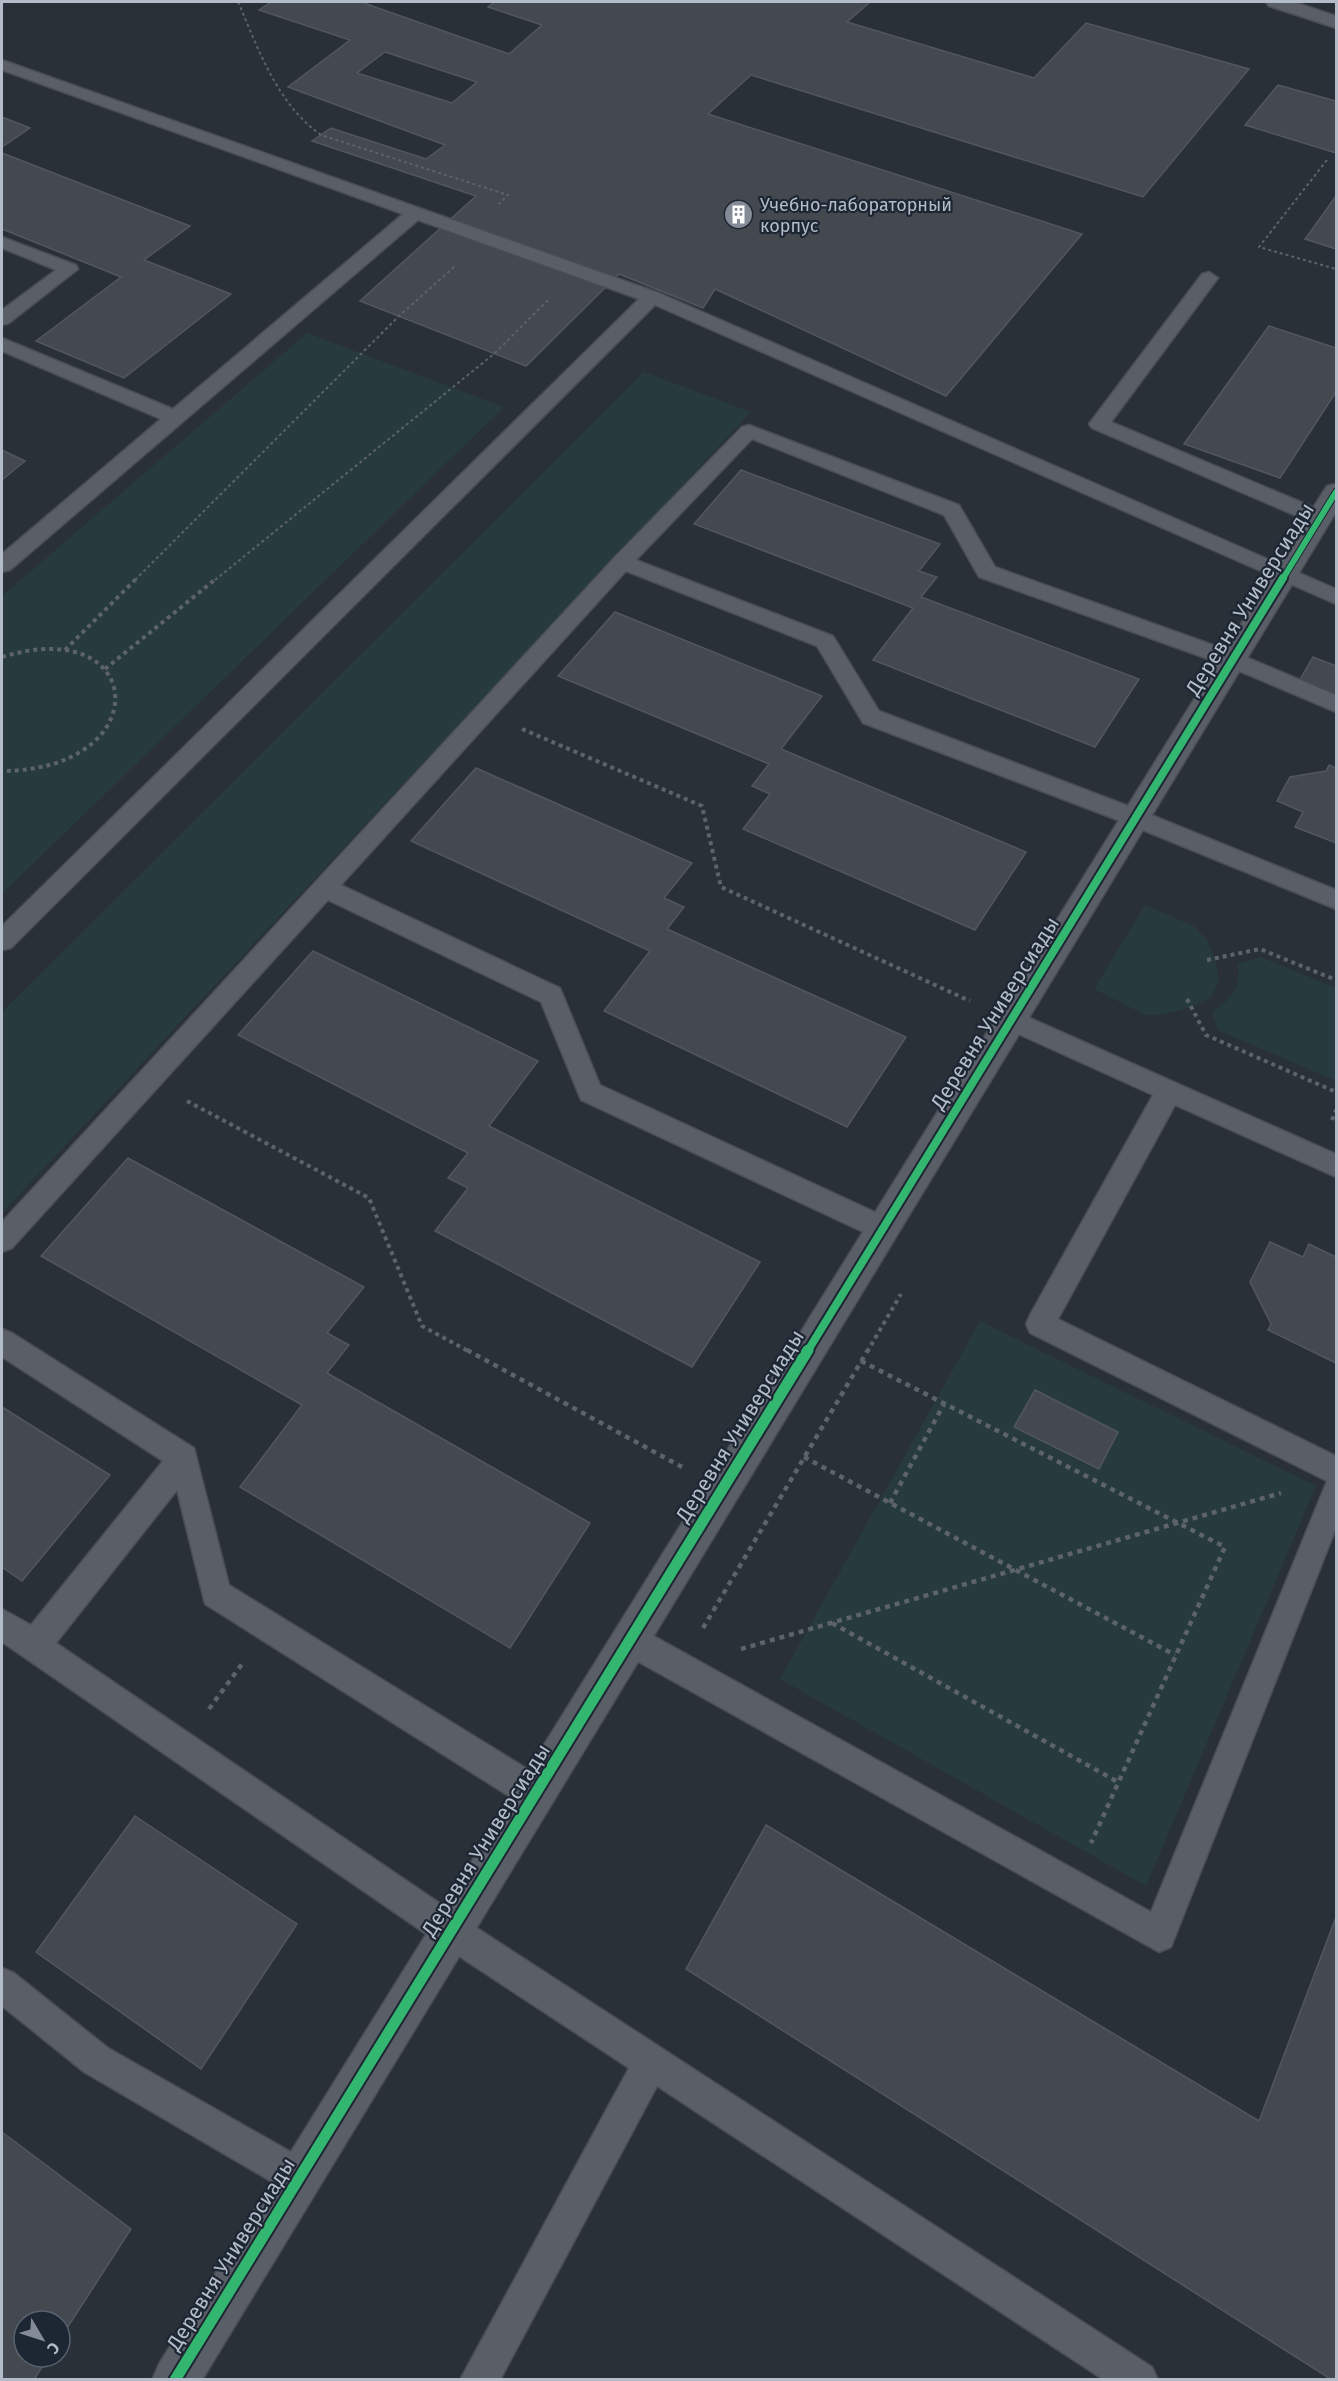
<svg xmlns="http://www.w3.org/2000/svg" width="1338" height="2381" font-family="'Fira Sans',sans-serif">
  <rect width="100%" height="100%" fill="#2a3038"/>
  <g fill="#273a3e">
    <path d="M307 333 504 407 2 894V596Z"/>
    <path d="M644 372 751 412 2 1213V1012Z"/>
    <path d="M1145 905 1194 926 1207 940 1215 958 1219 982 1210 998 1191 1007 1160 1015H1145L1094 989Z"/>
    <path d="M1261 957 1336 988V1081L1218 1030 1212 1012C1230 1000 1242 988 1238 964Z"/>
    <path d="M980 1321 1316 1486 1146 1886 780 1679Z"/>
  </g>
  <g fill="#444950" stroke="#52575f" stroke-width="1.5" fill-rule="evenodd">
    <path d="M271 2H361L509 54 542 25 488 7 495 2H870L847 22 1034 78 1086 23 1249 69 1143 197 751 75 708 114 1082 234 946 396 715 289 703 308 619 274 526 366 360 301 476 196 312 141 331 128 426 159 445 145 288 87 350 40 259 10ZM385 52 477 82 452 103 357 73Z"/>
    <path d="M1278 85 1336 101V153L1245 125Z"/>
    <path d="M2 117 30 128 2 147Z"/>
    <path d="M2 153 190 226 144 260 231 294 124 378 36 341 121 277 2 229Z"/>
    <path d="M1336 196V249L1305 239Z"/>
    <path d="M1269 326 1336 348V392L1280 478 1184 444Z"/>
    <path d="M2 450 25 461 2 480Z"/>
    <path d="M741 470 940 544 919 571 937 577 921 597 1139 679 1095 747 873 660 913 608 694 524Z"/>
    <path d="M615 612 822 696 781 749 1026 852 975 930 743 829 770 794 752 786 769 764 558 676Z"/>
    <path d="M1313 657 1336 666V695L1299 681Z"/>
    <path d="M1329 765 1336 768V843L1295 827 1303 812 1277 801 1290 777 1326 771Z"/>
    <path d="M476 768 692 863 664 898 684 907 667 929 906 1037 847 1127 604 1011 650 951 411 841Z"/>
    <path d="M313 951 538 1061 489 1126 760 1262 692 1367 435 1231 468 1188 448 1178 468 1153 238 1035Z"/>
    <path d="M128 1158 364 1287 327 1333 349 1345 327 1373 590 1523 510 1648 240 1487 302 1405 41 1256Z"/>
    <path d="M1270 1242 1303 1257 1309 1244 1336 1257V1363L1268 1330 1271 1324 1250 1282Z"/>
    <path d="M1035 1390 1118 1432 1099 1469 1014 1427Z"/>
    <path d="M2 1407 110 1475 22 1581 2 1567Z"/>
    <path d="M135 1816 297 1924 201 2069 36 1952Z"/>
    <path d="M766 1825 1259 2121 1336 1917V2380H1332L686 1969Z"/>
    <path d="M2 2132 131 2229 60 2339V2321H24V2357H48L34 2380H2Z"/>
  </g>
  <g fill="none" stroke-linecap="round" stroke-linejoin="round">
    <defs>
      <g id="service">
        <path d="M2 60 659 293 1336 589V604L655 305 11 948 2 950V926L639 299 418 220 10 570 2 572V554L161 419 2 351V338L173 409 403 214 2 70Z"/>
        <path d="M2 237 76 265 78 269 9 323 2 325V310L56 270 2 248Z"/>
        <path d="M1209 272 1218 278 1111 422 1327 513 1330 518 1327 523H1313L1092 428 1089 424 1202 274Z"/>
        <path d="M749 425 959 505 995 567 1241 655 1336 695V712L1225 665 979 577 944 515 752 439 636 560 833 636 879 711 1144 812 1336 890V909L1128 824 863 723 817 646 626 571 341 885 560 988 600 1085 894 1221 898 1229 894 1237 884 1241 874 1237 581 1100 541 1002 328 900 12 1248 2 1252V1222L615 557 742 427Z"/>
        <path d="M1012 1010 1336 1154V1177L1175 1105 1058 1319 1336 1456V1528L1171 1947 1159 1952 619 1651 614 1640 619 1629 630 1625 641 1629 1151 1912 1327 1481 1030 1333 1026 1324 1030 1315 1153 1095 1003 1027 999 1020 1003 1013Z"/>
        <path d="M2 1329 12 1333 194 1448 229 1585 547 1781 551 1793 547 1805 535 1809 523 1805 205 1604 177 1490 56 1643 463 1919 1152 2367 1158 2380H1104L657 2086 500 2380H460L629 2068 439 1943 2 1642V1609L31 1625 163 1461 2 1357Z"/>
        <path d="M2 1968 14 1973 108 2048 312 2164 317 2177 312 2190 299 2195 286 2190 84 2072 2 2006Z"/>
      </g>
      <g id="minor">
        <path d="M1266 2H1294L1336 16V28L1269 6Z"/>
        <path d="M1336 484V512L202 2380H152L159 2364 1323 492 1327 486Z"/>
      </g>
    </defs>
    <use href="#service" stroke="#484c53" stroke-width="3"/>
    <use href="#minor" stroke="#484c53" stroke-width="3"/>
    <g stroke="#5d636a" stroke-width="2" stroke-dasharray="3 3" stroke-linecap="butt">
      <path d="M238 2C259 50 277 104 321 135L508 195 499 204"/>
      <path d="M1327 160 1259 247 1336 269"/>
      <path d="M135 580 399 316 455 266"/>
      <path d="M215 580 495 353 550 298"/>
    </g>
    <g stroke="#5d636a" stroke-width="4" stroke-dasharray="4 4" stroke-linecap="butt">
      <path d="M65 650 137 578"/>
      <path d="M2 657C148 612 158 770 2 771"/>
      <path d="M105 669 217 578"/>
      <path d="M522 729 702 806 721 887 970 1001"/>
      <path d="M1207 960 1260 949 1336 980"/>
      <path d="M1187 999 1206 1035 1336 1092"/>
      <path d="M187 1101 369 1198 422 1326 470 1352"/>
      <path d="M1332 1120 1336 1110"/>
      <path d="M867 1352 901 1294"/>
    </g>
    <g stroke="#5d636a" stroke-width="4.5" stroke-dasharray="5 5" stroke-linecap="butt">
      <path d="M467 1350 682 1467"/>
      <path d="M861 1361 1225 1547 1091 1843"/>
      <path d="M804 1457 1175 1655"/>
      <path d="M890 1503 944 1404"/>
      <path d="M832 1623 1118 1782"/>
      <path d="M703 1628 868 1350"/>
      <path d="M741 1649 1281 1493"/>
      <path d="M209 1709 242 1664"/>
    </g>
    <use href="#service" fill="#5a5e66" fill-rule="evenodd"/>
    <use href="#minor" fill="#5a5e66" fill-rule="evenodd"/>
    <defs>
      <path id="cycleway-far2" d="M1282 580 1336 492"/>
      <path id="cycleway-far1" d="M807 1352 1283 578"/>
      <path id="cycleway" d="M175 2380 808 1350"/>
    </defs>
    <use href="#cycleway-far2" stroke="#1d2633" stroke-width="8"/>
    <use href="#cycleway-far1" stroke="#1d2633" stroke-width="12"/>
    <use href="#cycleway" stroke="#1d2633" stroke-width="15"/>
    <use href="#cycleway-far2" stroke="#33b770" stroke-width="6"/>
    <use href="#cycleway-far1" stroke="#33b770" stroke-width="8"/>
    <use href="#cycleway" stroke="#33b770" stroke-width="11"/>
  </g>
  <defs>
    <symbol id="building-disc" viewBox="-11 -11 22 22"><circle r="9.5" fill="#848b96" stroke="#1d2633"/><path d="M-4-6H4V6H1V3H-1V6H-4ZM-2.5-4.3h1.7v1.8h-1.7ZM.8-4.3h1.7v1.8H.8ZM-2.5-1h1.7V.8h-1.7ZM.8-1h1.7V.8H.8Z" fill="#fff"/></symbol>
  </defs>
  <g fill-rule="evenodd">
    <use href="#building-disc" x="722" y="198" width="33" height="33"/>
  </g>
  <g text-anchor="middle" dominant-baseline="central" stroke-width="4.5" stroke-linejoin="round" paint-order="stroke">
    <g font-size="18" fill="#b4bcc9" stroke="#1d2633" text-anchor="start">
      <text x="760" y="205">Учебно-лабораторный<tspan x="760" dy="21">корпус</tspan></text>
    </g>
    <g font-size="21" fill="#b4bcc9" stroke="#1d2633">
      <text transform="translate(1250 599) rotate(-58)">Деревня Универсиады</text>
      <text transform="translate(995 1013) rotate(-58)">Деревня Универсиады</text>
      <text transform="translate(740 1426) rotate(-58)">Деревня Универсиады</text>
      <text transform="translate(486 1840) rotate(-58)">Деревня Универсиады</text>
      <text transform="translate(231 2254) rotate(-58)">Деревня Универсиады</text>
    </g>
  </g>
  <rect width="1338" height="2381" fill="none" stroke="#b4bcc9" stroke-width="6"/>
  <g transform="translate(42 2339) rotate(129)"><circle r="28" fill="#1d2633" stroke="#59626f" stroke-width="1.5"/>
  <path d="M0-4.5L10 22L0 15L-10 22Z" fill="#848b96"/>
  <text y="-9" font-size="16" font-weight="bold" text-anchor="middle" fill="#b4bcc9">С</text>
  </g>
</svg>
